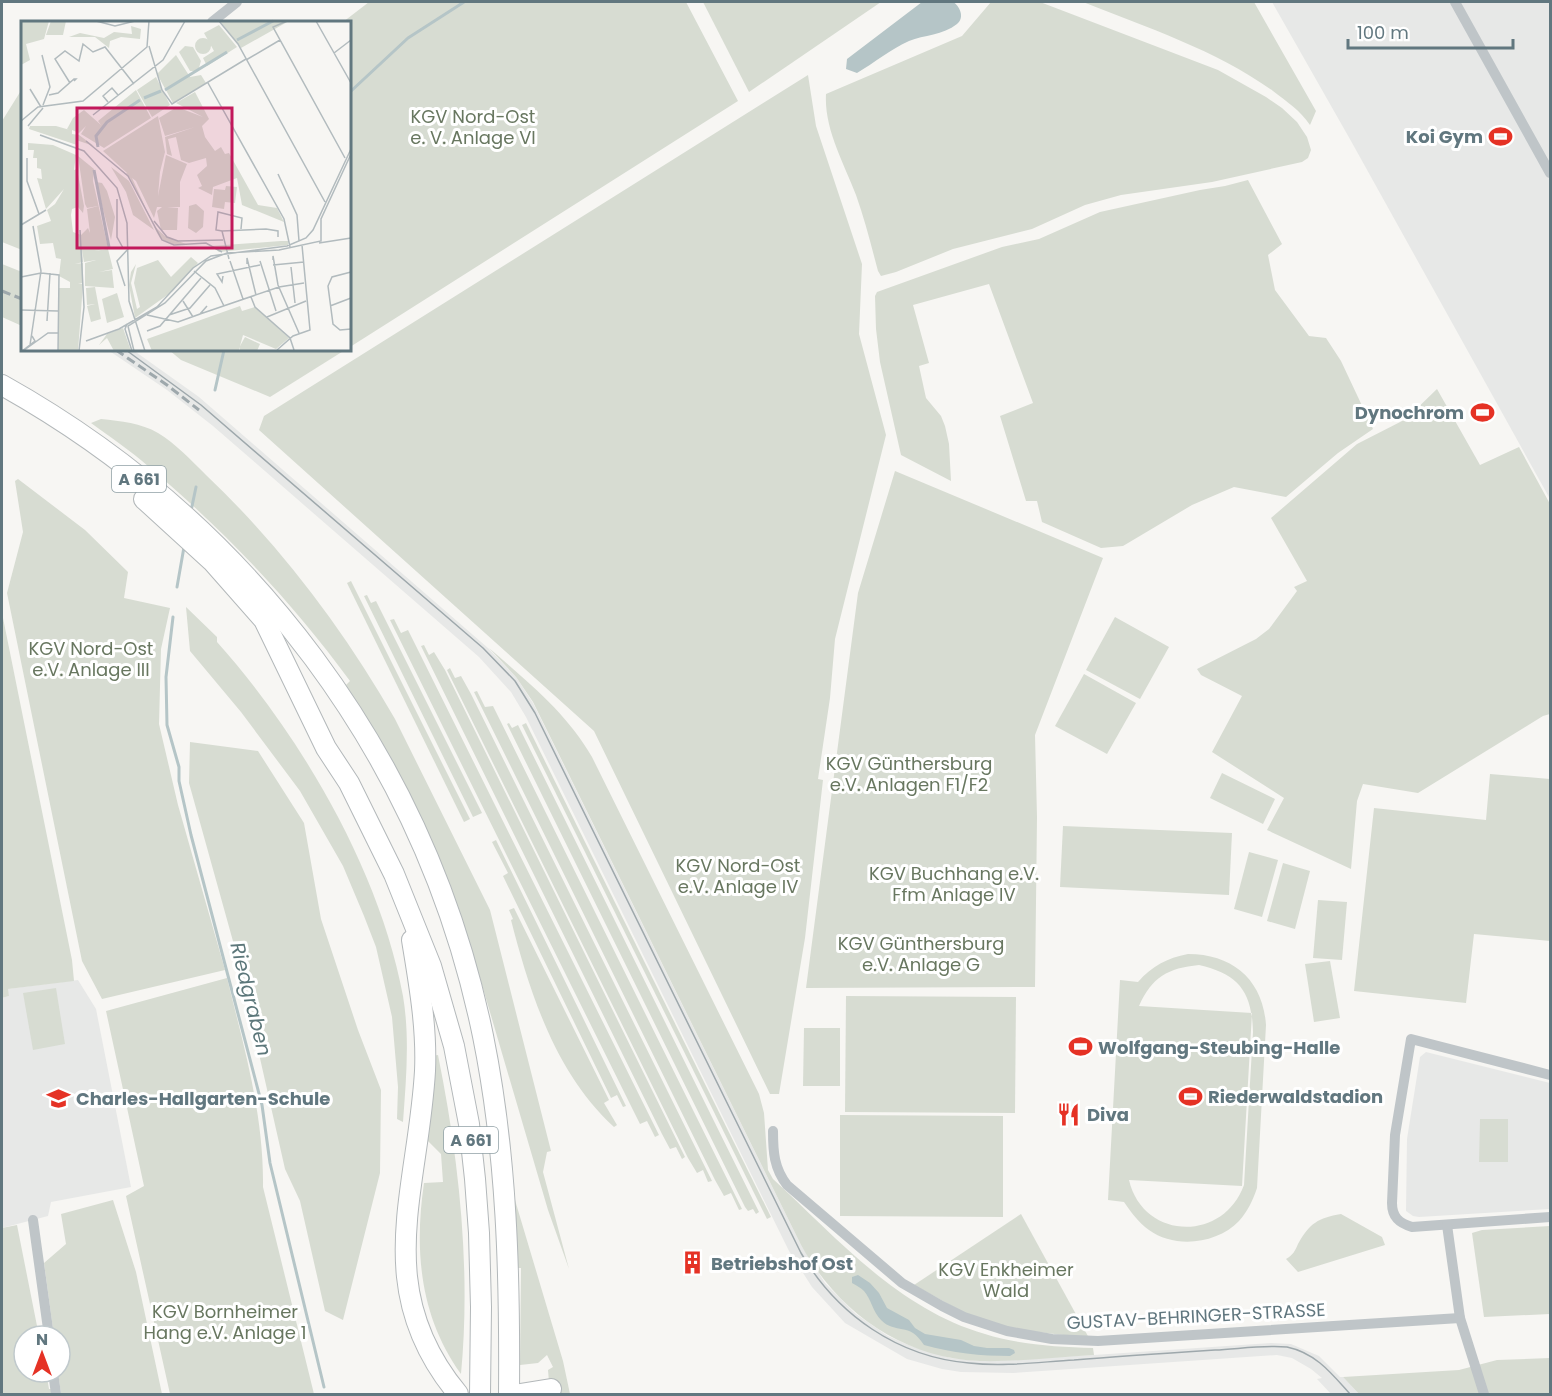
<svg xmlns="http://www.w3.org/2000/svg" width="1552" height="1396" font-family="Poppins,sans-serif">
  <rect width="100%" height="100%" fill="#f7f6f3"/>
  <g fill="#e7e8e7">
    <path d="M1272 2H1550V499L1351 141Z"/>
    <path d="M108 350H133L199 397 488 648 516 677 533 703 801 1245 825 1283 856 1314 888 1336 911 1346 951 1358 979 1361 1094 1355 1271 1343 1291 1344 1319 1356 1340 1377H1343L1359 1394H1331L1317 1379 1322 1378 1311 1369 1292 1358 1277 1355 1013 1373 961 1372 942 1369 907 1359 845 1323 812 1287 789 1251 526 717 511 692 479 657 213 426 167 390Z"/>
    <path d="M78 980 96 1009 131 1187 51 1202 48 1216 2 1228V998L9 996 7 989Z"/>
    <path d="M1426 1052 1550 1083V1209L1419 1217 1413 1216 1406 1211 1407 1139 1420 1057Z"/>
  </g>
  <g fill="#d7dcd2" fill-rule="evenodd">
    <path d="M369 2H686L738 101 350 347V22H343Z"/>
    <path d="M703 2H881L749 92Z"/>
    <path d="M991 2H1040L1218 70 1266 97 1282 108 1297 122 1307 137 1311 150 1308 158 1302 162 1212 182 1121 195 1085 205 1032 229 953 249 896 272 881 276 878 271C871 245 865 220 856 195 844 163 824 129 826 94L962 36Z"/>
    <path d="M1083 2H1254L1316 111 1310 125C1300 110 1287 102 1273 91 1216 50 1148 28 1083 2Z"/>
    <path d="M808 75 816 126 862 264 859 334 886 435 835 639 830 698 818 779 823 780 805 938 779 1094H770L594 731 259 430 264 416Z"/>
    <path d="M22 89V250L2 242V121Z"/>
    <path d="M1248 180 1282 244 1268 255 1275 290 1309 336 1326 338 1341 361 1373 429 1338 453 1286 497 1234 487 1192 505 1123 546 1101 548 1042 522 1037 501H1026L1000 416 1033 403 989 284 913 305 929 363 919 366 926 398 941 416 945 426 949 444 951 481 901 455 880 362 876 329 875 296 877 292 1002 247 1039 239 1100 212 1200 190 1225 186Z"/>
    <path d="M2 264 22 272V326L2 317Z"/>
    <path d="M169 350H345L270 397 181 360Z"/>
    <path d="M1437 389 1480 465 1519 447 1550 504V714L1543 716 1418 793 1363 784 1357 801 1351 869 1267 830 1284 798 1212 752 1242 696 1201 675 1197 669 1256 639 1269 629 1297 591 1294 587 1307 581 1271 518 1357 444 1406 419Z"/>
    <path d="M101 419C121 421 141 423 158 433 176 444 191 460 206 475 280 545 344 630 395 719L490 910 551 1151 547 1152 543 1172 569 1269 548 1210 475 961 440 864 403 780 346 685 350 681C292 602 225 531 149 467 131 451 110 437 91 423Z"/>
    <path d="M895 471 1103 558 1035 735 1037 817 1035 987 806 988 858 593Z"/>
    <path d="M18 479 85 530 128 572 124 598 170 608 161 649 159 724 178 805 225 970 102 999 82 961 7 593 23 532 15 481Z"/>
    <path d="M351 581 470 819 464 822 347 583Z"/>
    <path d="M367 595 371 603 376 601 482 813 473 817 364 596Z"/>
    <path d="M186 607 217 637V642C301 736 380 871 403 996 410 1038 406 1080 403 1122L397 1119 398 1087 392 1017 376 947 364 916 343 866 300 791 241 712 190 651Z"/>
    <path d="M2 613 72 960 74 981 8 989 9 996 2 998Z"/>
    <path d="M1115 617 1169 647 1140 699 1086 670Z"/>
    <path d="M394 619 401 633 408 630 417 648 659 1135 655 1137 647 1121 640 1124 632 1108 390 620Z"/>
    <path d="M424 645 429 655 434 652 445 670 685 1157 682 1159 676 1147 670 1149 662 1134 421 646Z"/>
    <path d="M489 648C527 681 567 713 592 757L759 1094 764 1113 768 1170 773 1179C837 1238 898 1309 985 1334 1020 1345 1057 1347 1093 1348L1094 1355C1057 1357 1018 1362 980 1361 902 1358 838 1312 801 1245L533 702 516 677Z"/>
    <path d="M450 668 455 678 461 676 471 694 712 1181 708 1182 703 1170 697 1173 688 1158 447 670Z"/>
    <path d="M1084 674 1136 703 1107 754 1055 726Z"/>
    <path d="M477 691 485 707 493 706 742 1209 739 1210 731 1193 724 1196 715 1180 474 692Z"/>
    <path d="M509 723 512 728 518 725 519 727 759 1212 756 1214 753 1209 748 1211 745 1207 507 724Z"/>
    <path d="M526 723 771 1217 767 1219 522 725Z"/>
    <path d="M190 742 258 751 304 823 321 919 358 1030 381 1090 380 1173 343 1320 325 1311 300 1201 285 1169 236 952 189 783Z"/>
    <path d="M1222 773 1275 799 1263 824 1210 798Z"/>
    <path d="M1490 774 1550 779V941L1474 934 1466 1003 1354 991 1374 808 1486 820Z"/>
    <path d="M1063 826 1232 833 1229 895 1060 887Z"/>
    <path d="M496 840 626 1106 623 1107 617 1095 611 1098 503 876 508 873 492 842Z"/>
    <path d="M1249 852 1278 860 1262 917 1234 909Z"/>
    <path d="M1283 863 1310 871 1295 929 1267 921Z"/>
    <path d="M1318 900 1347 902 1342 960 1313 958Z"/>
    <path d="M514 908 609 1100 604 1103 617 1125 614 1127C556 1074 530 994 511 920L513 919 509 910Z"/>
    <path d="M1188 954C1233 954 1263 980 1266 1025L1257 1188C1253 1200 1248 1211 1239 1221 1217 1244 1175 1249 1149 1230 1138 1222 1131 1212 1124 1202L1108 1200 1120 980 1138 982C1152 966 1167 958 1188 954ZM1199 965C1238 974 1252 991 1253 1032L1244 1185C1223 1243 1143 1240 1129 1180L1242 1186 1252 1013 1139 1006C1152 977 1168 968 1199 965Z"/>
    <path d="M1330 961 1340 1018 1314 1022 1305 964Z"/>
    <path d="M227 978C244 1047 264 1115 263 1187L314 1394H170L126 1196 144 1186 106 1011Z"/>
    <path d="M56 988 65 1044 33 1050 23 993Z"/>
    <path d="M846 996 1016 997 1015 1113 845 1112Z"/>
    <path d="M804 1028H840V1086H803Z"/>
    <path d="M438 1055C459 1159 471 1268 461 1374 420 1317 414 1251 424 1183L443 1182 441 1154 427 1140 432 1056Z"/>
    <path d="M840 1115 1003 1116V1217L840 1216Z"/>
    <path d="M1480 1119H1508V1162H1479Z"/>
    <path d="M509 1180 563 1361 570 1394H550L548 1370 553 1367 547 1355 538 1363 520 1365 521 1268H515Z"/>
    <path d="M113 1200 136 1272 162 1394H61L58 1372H60V1336H54L44 1263 66 1244 61 1214Z"/>
    <path d="M1021 1214 1089 1338 1011 1329 972 1317 914 1285Z"/>
    <path d="M1341 1214 1382 1237 1385 1245 1298 1272 1286 1259C1293 1255 1295 1251 1298 1244 1310 1223 1318 1218 1341 1214Z"/>
    <path d="M17 1225 39 1336H24V1372H46L49 1389H52V1394H2V1228Z"/>
    <path d="M1550 1226V1314L1484 1317 1472 1233 1482 1230Z"/>
    <path d="M1550 1358V1394H1359L1343 1377 1459 1370 1497 1360Z"/>
  </g>
  <g fill="#b5c5c7">
    <path d="M922 2H953C960 6 965 18 957 24 943 35 924 35 909 41 891 49 874 63 857 73L846 69 847 59Z"/>
    <path d="M858 1275 870 1283 879 1293 887 1308 909 1320 915 1328 925 1334 961 1340 974 1346 987 1348H1009L1014 1350 1015 1353 1010 1356C981 1356 952 1353 924 1345 909 1321 896 1335 881 1320 873 1312 871 1299 864 1291 861 1288 856 1285 852 1283V1277Z"/>
  </g>
  <g fill="none" stroke-linecap="round" stroke-linejoin="round">
    <g stroke="#b5c5c7" stroke-width="3">
      <path d="M350 92 408 38 464 2"/>
      <path d="M215 390 224 350"/>
      <path d="M191 511 196 487"/>
      <path d="M177 587 184 547"/>
      <path d="M173 617 166 677 167 725 179 767V781L191 835 262 1105 270 1163 324 1387"/>
    </g>
    <defs>
      <g id="motorway">
        <path d="M2 385C249 523 426 758 483 1036 507 1154 510 1274 509 1394"/>
        <path d="M144 499 212 561 264 620 326 748 349 783 394 874 431 966 454 1046 469 1124 475 1179 479 1233 481 1307 480 1394"/>
        <path d="M412 940C419 983 427 1027 425 1071 418 1192 370 1288 458 1394"/>
        <path d="M520 1394 551 1389"/>
      </g>
    </defs>
    <use href="#motorway" stroke="#b3b8ba" stroke-width="22"/>
    <g stroke="#bfc5c8" stroke-width="10">
      <path d="M1455 2 1550 173"/>
      <path d="M212 22 237 2"/>
      <path d="M1550 1075 1411 1039 1395 1135 1392 1203C1392 1217 1399 1223 1412 1227L1550 1217"/>
      <path d="M773 1131C773 1152 774 1168 787 1185L902 1283 942 1306 964 1317 1007 1331 1052 1339 1098 1341 1460 1318"/>
      <path d="M33 1220 49 1336"/>
      <path d="M1447 1225 1460 1318 1484 1394"/>
      <path d="M53 1372 56 1394"/>
    </g>
    <use href="#motorway" stroke="#fff" stroke-width="20"/>
    <path stroke="#9ea8ac" stroke-width="1.5" d="M126 350 201 405 483 648 515 681 535 713 801 1253C837 1315 898 1357 969 1363 1004 1367 1039 1362 1074 1360 1121 1356 1168 1353 1215 1350 1238 1349 1263 1345 1287 1347 1316 1353 1332 1374 1350 1394"/>
    <g stroke="#9ea8ac" stroke-width="3" stroke-dasharray="9 4.5" stroke-linecap="butt">
      <path d="M2 291 22 299"/>
      <path d="M116 350 167 385 199 410"/>
    </g>
  </g>
  <defs>
    <symbol id="stadium-bare" viewBox="-9 -9 18 18"><path d="M0-5a6.5 5 0 1 0 0 10a6.5 5 0 1 0 0-10ZM-3.5-1.8h7v3.6h-7Z" fill="#e53225" stroke="#fff" stroke-width="2.5" paint-order="stroke"/></symbol>
    <symbol id="school-bare" viewBox="-9 -9 18 18"><path d="M0-5L7-2L0 1L-7-2ZM-4 1L0 2.5L4 1V4Q0 6-4 4Z" fill="#e53225" stroke="#fff" stroke-width="2.5" paint-order="stroke"/></symbol>
    <symbol id="restaurant-bare" viewBox="-9 -9 18 18"><path d="M-5-6h1v4h1v-4h1v4h1v-4h1v5L-1.5 .5V6h-2V.5L-5-1ZM5-6V6H3V1.5H1.5Q1.5-4 5-6Z" fill="#e53225" stroke="#fff" stroke-width="2.5" paint-order="stroke"/></symbol>
    <symbol id="building-bare" viewBox="-9 -9 18 18"><path d="M-4-6H4V6H1V3H-1V6H-4ZM-2.5-4.3h1.7v1.8h-1.7ZM.8-4.3h1.7v1.8H.8ZM-2.5-1h1.7V.8h-1.7ZM.8-1h1.7V.8H.8Z" fill="#e53225" stroke="#fff" stroke-width="2.5" paint-order="stroke"/></symbol>
  </defs>
  <g fill-rule="evenodd">
    <use href="#stadium-bare" x="1484" y="120" width="33" height="33"/>
    <use href="#stadium-bare" x="1466" y="396" width="33" height="33"/>
    <use href="#stadium-bare" x="1064" y="1030" width="33" height="33"/>
    <use href="#stadium-bare" x="1174" y="1080" width="33" height="33"/>
    <use href="#school-bare" x="42" y="1082" width="33" height="33"/>
    <use href="#restaurant-bare" x="1052" y="1098" width="33" height="33"/>
    <use href="#building-bare" x="676" y="1246" width="33" height="33"/>
  </g>
  <g text-anchor="middle" dominant-baseline="central" stroke-width="6" stroke-linejoin="round" paint-order="stroke">
    <g fill="#fff" stroke="#90a0a5" stroke-width="1.5">
      <rect x="112" y="466" width="54" height="26" rx="4.5"/>
      <rect x="444" y="1127" width="54" height="26" rx="4.5"/>
    </g>
    <g font-size="16" font-weight="bold" fill="#61777f">
      <text x="139" y="479">A 661</text>
      <text x="471" y="1140">A 661</text>
    </g>
    <g font-size="18" fill="#687760" stroke="#fff">
      <text x="473" y="116">KGV Nord-Ost<tspan x="473" dy="21">e. V. Anlage VI</tspan></text>
      <text x="91" y="648">KGV Nord-Ost<tspan x="91" dy="21">e.V. Anlage III</tspan></text>
      <text x="909" y="763">KGV Günthersburg<tspan x="909" dy="21">e.V. Anlagen F1/F2</tspan></text>
      <text x="738" y="865">KGV Nord-Ost<tspan x="738" dy="21">e.V. Anlage IV</tspan></text>
      <text x="954" y="873">KGV Buchhang e.V.<tspan x="954" dy="21">Ffm Anlage IV</tspan></text>
      <text x="921" y="943">KGV Günthersburg<tspan x="921" dy="21">e.V. Anlage G</tspan></text>
      <text x="1006" y="1269">KGV Enkheimer<tspan x="1006" dy="21">Wald</tspan></text>
      <text x="225" y="1311">KGV Bornheimer<tspan x="225" dy="21">Hang e.V. Anlage 1</tspan></text>
    </g>
    <g font-size="18" font-weight="bold" fill="#61777f" stroke="#fff" text-anchor="start">
      <text x="1483" y="136" text-anchor="end">Koi Gym</text>
      <text x="1464" y="412" text-anchor="end">Dynochrom</text>
      <text x="1098" y="1047">Wolfgang-Steubing-Halle</text>
      <text x="1208" y="1096">Riederwaldstadion</text>
      <text x="76" y="1098">Charles-Hallgarten-Schule</text>
      <text x="1087" y="1114">Diva</text>
      <text x="711" y="1263">Betriebshof Ost</text>
    </g>
    <g font-size="18" fill="#61777f" stroke="#fff">
      <text transform="translate(1196 1316) rotate(-3)">GUSTAV-BEHRINGER-STRASSE</text>
    </g>
    <g font-size="20" font-style="italic" fill="#5c777a" stroke="#fff">
      <text transform="translate(251 999) rotate(76)">Riedgraben</text>
    </g>
  </g>
  <g transform="translate(21 21)">
    <rect width="330" height="330" fill="#f7f6f3"/>
    <path d="M0 0H28L23 18 5 23 9 39 0 44ZM30 0H45L42 14H25ZM199 0H268L220 27ZM198 4 216 26 186 45 182 37 193 30 183 12ZM110 5 120 8 119 18 100 16 89 20 88 27 74 16H48L59 12 83 17 93 11 111 13ZM174 25a8 8 0 1 1 16 0a8 8 0 1 1-16 0ZM164 25 172 26 180 40 177 50H169L158 31ZM155 34 169 56 180 54 185 62 152 82 136 53ZM135 56 149 84 131 96 116 69ZM115 69 130 97 83 127 60 113 65 105 58 112 51 109V113L58 114 73 125 55 119 56 124 8 108 9 105H35L49 109 46 108 52 97 63 89 80 104 77 100ZM174 71 188 98 181 105 184 116 194 130 200 126 204 133 208 132 237 184 256 187 263 201 221 184 216 157 192 166 191 174 177 167 181 165 176 154 186 145 185 137 168 142 160 139 155 116 147 118 151 135 146 133 144 116 174 106 144 115 138 97 156 86 182 96 155 82ZM137 95 144 131 139 151 137 175 145 134 166 143 159 161V186H146L157 187 156 209H140L136 190 141 186H136L133 197 115 160 111 157 133 205 144 215 165 223H150L139 217 136 212 109 157 105 152H106L82 130ZM7 122 32 124 55 134 53 149 56 148 63 185 62 192 57 186 51 188 50 194 52 211 60 214 67 207 69 212 66 188 77 185 66 187 64 183 57 135 73 148 72 160 87 227 73 230 87 228 92 248 78 251 91 249 93 267 64 265V242L75 239 63 241 61 229 62 241 54 243 62 242V262H57L62 263 57 330H37L38 267H49V261L38 255 40 238 35 237 32 222 19 223 16 205 30 200 26 189 34 183 43 168 25 188 16 157 21 158 20 148 16 147V137H12L13 129H7ZM90 146 108 160 133 209 112 194 105 171ZM75 161 81 162 86 170 94 196 90 219ZM205 165 216 166 214 182 204 181 203 188 191 186 193 168 204 169ZM175 183 183 190 182 206 175 212 167 207 168 185ZM260 220H267V224L198 231 190 225ZM170 236 177 242 152 270 114 297 108 264 110 251 115 243 110 262 116 288 119 286 113 262 116 247 137 239 150 256ZM74 266 80 298 70 301 66 285 74 283 66 284 65 267ZM96 272 103 296 86 302 81 278ZM219 285 221 290 234 286 268 317 255 328 222 314 219 325 224 316 239 323 236 330H219V326L218 330H131L126 318ZM102 307 110 330H93L86 317 78 324 86 313Z" fill="#d7dcd2"/>
    <path fill="none" stroke="#b5c5c7" stroke-width="3" d="M216 19 252 0M144 69 206 31M123 77 140 70M77 126 75 115 86 101 119 79M73 149 88 226"/>
    <path fill="none" stroke="#b2bbbe" stroke-width="1.5" d="M75 0 94 5 114 0M198 0 217 23 304 181M266 0 252 6 324 137M295 0 330 62M128 25 141 69 151 83 225 38M313 32 330 19M21 34 29 66 22 84M225 39 259 19M49 62 34 38 44 30 58 40 62 23 72 31 84 26 113 63M187 62 263 198 269 226M9 68 20 86M28 74 37 72 53 58H55L53 60M87 81 82 75 91 67 97 74M72 94 142 39 164 0M0 100 17 86 62 80 126 26 128 0M7 105 22 87M19 114 63 130 96 167 106 202 108 280 124 330M65 120 107 155 141 219 153 224 185 222 201 231M6 137V160L18 193M257 153 276 194 278 220M96 178V216L102 227M0 183V207M133 200 146 216 157 220 202 219M0 204 25 189M201 210 245 208 257 210V216M298 222 330 217M208 238 201 210 195 209 197 191 221 197 220 208M252 239V235L257 264 278 312M209 240 222 278M239 240 255 290M226 243V237L235 274M252 244 283 241M270 246 274 282M173 250 194 267 203 285M330 251 311 256 307 265 312 303 319 309 330 308M202 255 201 261 196 253 239 244M0 256 20 252 38 254 37 330M104 265 96 240 108 227M230 276 234 286 269 317 273 329M162 280 172 296M309 285 330 277M0 289 37 290M179 293 258 266 283 262M126 294 157 301 179 293 186 285M148 294 169 287 189 264M246 296 285 280M26 300 29 252M106 303 104 308 111 330M126 310 139 305 180 257M65 320 98 308 136 286 172 247 190 235 266 225 285 217 292 209 330 128M9 324 20 250 12 205M256 329 272 315 289 309 281 224M1 330 14 320 11 315M2 330 27 312H37M58 330 63 286 59 209M113 330 107 305 144 282 185 240 206 232 258 229 300 220V198L330 133"/>
    <path fill="#c2185b" fill-opacity="0.15" stroke="#c2185b" stroke-width="3" d="M56 87H211V227H56Z"/>
    <rect width="330" height="330" fill="none" stroke="#61777f" stroke-width="3"/>
  </g>
  <rect width="1552" height="1396" fill="none" stroke="#61777f" stroke-width="6"/>
  <g transform="translate(42 1354)"><circle r="28" fill="#ffffff" stroke="#c0c9cc" stroke-width="1.5"/>
  <path d="M0-4.5L10 22L0 15L-10 22Z" fill="#e53225"/>
  <text y="-9" font-size="16" font-weight="bold" text-anchor="middle" fill="#61777f">N</text>
  </g>
  <path d="M1348 39v9h165v-9" fill="none" stroke="#61777f" stroke-width="3"/>
  <text x="1357" y="39" font-size="18" fill="#61777f" stroke="#ffffff" stroke-width="4.5" paint-order="stroke">100 m</text>
</svg>
